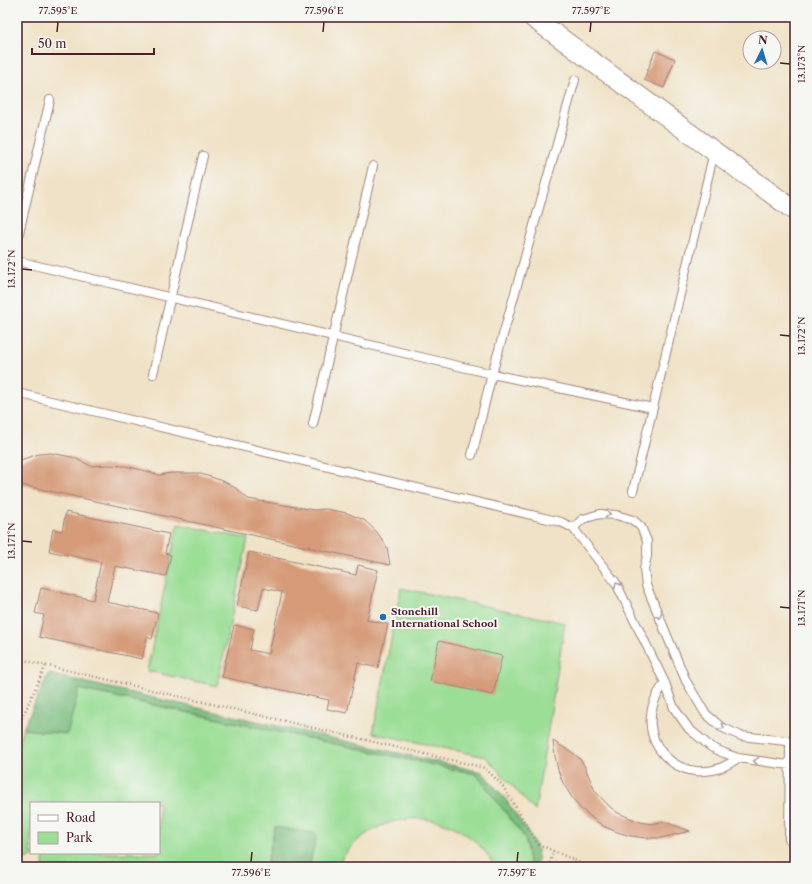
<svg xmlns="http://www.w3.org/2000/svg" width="812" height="884" font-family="'Libre Caslon Text',serif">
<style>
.green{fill:#9bde96;stroke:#727e60}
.forest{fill:#7cbd7f;stroke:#636e55}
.building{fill:#d59a77}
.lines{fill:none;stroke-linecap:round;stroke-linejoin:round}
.service-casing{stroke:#9d8078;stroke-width:10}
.tertiary-casing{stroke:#9d8078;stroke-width:21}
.path{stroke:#9d8078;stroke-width:2.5;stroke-dasharray:1 3;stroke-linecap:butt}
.service{stroke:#fff;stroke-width:8}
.tertiary{stroke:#fff;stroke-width:19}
.oneway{stroke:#ae9aa0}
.ticks{fill:none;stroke:#4a1f2b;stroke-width:1.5}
.poi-dot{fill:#1f6fb2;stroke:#f6f6f2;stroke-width:1.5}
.labels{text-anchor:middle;stroke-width:4;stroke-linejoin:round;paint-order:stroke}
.poi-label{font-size:10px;font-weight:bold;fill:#4a1f2b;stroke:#f6f6f2;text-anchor:start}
.neatline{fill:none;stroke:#4a1f2b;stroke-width:1.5}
.ticks-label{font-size:10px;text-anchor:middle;fill:#4a1f2b}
</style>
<rect width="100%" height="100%" fill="#f6f6f2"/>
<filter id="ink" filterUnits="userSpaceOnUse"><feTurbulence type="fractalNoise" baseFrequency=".025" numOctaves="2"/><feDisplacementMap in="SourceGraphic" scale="8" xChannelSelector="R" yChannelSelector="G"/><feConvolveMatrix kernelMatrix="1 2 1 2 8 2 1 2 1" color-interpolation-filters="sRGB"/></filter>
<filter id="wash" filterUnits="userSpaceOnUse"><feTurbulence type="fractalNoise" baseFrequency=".012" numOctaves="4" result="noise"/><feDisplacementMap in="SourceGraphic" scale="16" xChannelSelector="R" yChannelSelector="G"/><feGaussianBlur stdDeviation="0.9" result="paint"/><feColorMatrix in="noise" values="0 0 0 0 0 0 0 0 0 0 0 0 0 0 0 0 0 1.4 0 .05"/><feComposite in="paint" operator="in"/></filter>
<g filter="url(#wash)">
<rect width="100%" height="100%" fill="#f0e2c6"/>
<path class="green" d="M 178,524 L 248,539 L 217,686 L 147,671 Z
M 401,588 L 565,623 L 535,811 L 486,757 L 373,733 Z
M 78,689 L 476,774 L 525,838 L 530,867 L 494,867 C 489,854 478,843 467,835 C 424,803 361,820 337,867 L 309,867 L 317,835 L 275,827 L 266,867 L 43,867 L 44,853 L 159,853 L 159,803 L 31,803 L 31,853 L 41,853 L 22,860 L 17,855 L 17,746 L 23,729 L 66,734 Z"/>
<path class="forest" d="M 48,674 L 482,772 L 506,800 L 527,831 L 538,850 L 537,867 L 530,867 L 525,838 L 476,774 L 79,689 L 67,734 L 23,729 Z
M 275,827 L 317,834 L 309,867 L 266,867 Z"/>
<g id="blocks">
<path class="building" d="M 655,51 L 675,59 L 664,88 L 644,80 Z
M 51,453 L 72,457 L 91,466 L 108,465 L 125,466 L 142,470 L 159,475 L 171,473 L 197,473 L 211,477 L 225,482 L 237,489 L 248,499 L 314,510 L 326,509 L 347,513 L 364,520 L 377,532 L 387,547 L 390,565 L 17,484 L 17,461 L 39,454 Z
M 66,512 L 169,534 L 165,553 L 171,555 L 166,576 L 115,566 L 107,602 L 158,613 L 152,639 L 147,637 L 142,659 L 39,637 L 44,615 L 35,613 L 41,588 L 93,600 L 101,562 L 49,551 L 53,529 L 62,531 Z
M 249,552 L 356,575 L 358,565 L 378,570 L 367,620 L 388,624 L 378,668 L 358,663 L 347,713 L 327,709 L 329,700 L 222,677 L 234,625 L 254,629 L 250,650 L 269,654 L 282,592 L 263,588 L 258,610 L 237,606 Z
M 439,641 L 502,656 L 493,695 L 430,681 Z
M 553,741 L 573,753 L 579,758 L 584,765 L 595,791 L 609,806 L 618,813 L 640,822 L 652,824 L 660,822 L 668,823 L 690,831 L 661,838 L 646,838 L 631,836 L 617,832 L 603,826 L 591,817 L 580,808 L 571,796 L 563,783 L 558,770 L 555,756 Z"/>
</g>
</g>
<g filter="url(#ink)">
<use href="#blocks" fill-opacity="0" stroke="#9d8078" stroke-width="1"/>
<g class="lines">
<g class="service-casing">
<path id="service" d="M 17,241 L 50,100
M 17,261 L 492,374 L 653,408
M 153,374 L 203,156
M 17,393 L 561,522 L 573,528 L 616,583 L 665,683 L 674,708 L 689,729 L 711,747 L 724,753 L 738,758 L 781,764 L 795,765
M 313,424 L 373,166
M 472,455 L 492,374 L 575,80
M 633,491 L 714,152
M 573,528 L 583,519 L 600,514 L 616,515 L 633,520 L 641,527 L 647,541 L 647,556 L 644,569 L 646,585 L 686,681 L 705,713 L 721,727 L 741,736 L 795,742
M 665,683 C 622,737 684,799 738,758
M 789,839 L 790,742"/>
</g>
<g class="tertiary-casing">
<path id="tertiary" d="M 532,17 L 795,211"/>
</g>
<path class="path" d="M 19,659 L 485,768 L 502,785 L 538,844 L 590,867
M 17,729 L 46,665
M 549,867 L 553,851"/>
<use href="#service" class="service"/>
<use href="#tertiary" class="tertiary"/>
</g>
<defs><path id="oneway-chevron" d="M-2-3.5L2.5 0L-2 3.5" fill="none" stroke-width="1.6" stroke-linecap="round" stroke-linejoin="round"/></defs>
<g class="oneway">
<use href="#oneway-chevron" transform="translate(608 514) rotate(3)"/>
<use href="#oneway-chevron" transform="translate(617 585) rotate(-120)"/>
<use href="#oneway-chevron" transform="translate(659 616) rotate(67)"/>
<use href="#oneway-chevron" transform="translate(722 727) rotate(33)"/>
<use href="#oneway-chevron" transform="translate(756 761) rotate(-171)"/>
</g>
</g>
<path class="ticks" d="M 57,32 L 58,22M 323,32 L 324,22M 590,32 L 591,22M 780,63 L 790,64M 22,269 L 32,270M 780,335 L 790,336M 22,541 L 32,542M 780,607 L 790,608M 251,862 L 252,852M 517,862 L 518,852"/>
<circle class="poi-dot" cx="383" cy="617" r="4"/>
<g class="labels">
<g class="poi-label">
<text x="391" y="615">Stonehill<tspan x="391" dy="12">International School</tspan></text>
</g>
</g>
<rect width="812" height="884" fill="none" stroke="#f6f6f2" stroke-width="44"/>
<rect x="30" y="802" width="130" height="52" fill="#f6f6f2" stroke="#b1a0a2"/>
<rect x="38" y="815" width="20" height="6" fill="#ffffff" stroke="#b1a0a2"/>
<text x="66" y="822" font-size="12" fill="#4a1f2b">Road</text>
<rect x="38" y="832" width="20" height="12" fill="#9bde96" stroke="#b1a0a2"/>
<text x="66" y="842" font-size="12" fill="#4a1f2b">Park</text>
<g transform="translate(762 50) rotate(5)"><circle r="19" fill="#f6f6f2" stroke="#b1a0a2"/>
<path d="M0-3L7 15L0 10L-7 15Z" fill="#1f6fb2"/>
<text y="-6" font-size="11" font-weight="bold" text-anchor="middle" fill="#4a1f2b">N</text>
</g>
<path d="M32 48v6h122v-6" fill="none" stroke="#4a1f2b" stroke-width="2"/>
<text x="38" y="48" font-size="12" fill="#4a1f2b" stroke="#f6f6f2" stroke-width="3" paint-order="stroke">50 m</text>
<rect x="22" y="22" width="768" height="840" class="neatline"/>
<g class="ticks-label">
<text x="58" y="14">77.595°E</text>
<text x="324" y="14">77.596°E</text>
<text x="591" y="14">77.597°E</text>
<text transform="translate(801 64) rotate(-90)" y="4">13.173°N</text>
<text transform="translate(11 269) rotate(-90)" y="4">13.172°N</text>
<text transform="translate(801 336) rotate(-90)" y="4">13.172°N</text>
<text transform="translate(11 541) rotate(-90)" y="4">13.171°N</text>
<text transform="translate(801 608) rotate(-90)" y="4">13.171°N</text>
<text x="251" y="876">77.596°E</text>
<text x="517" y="876">77.597°E</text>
</g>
</svg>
